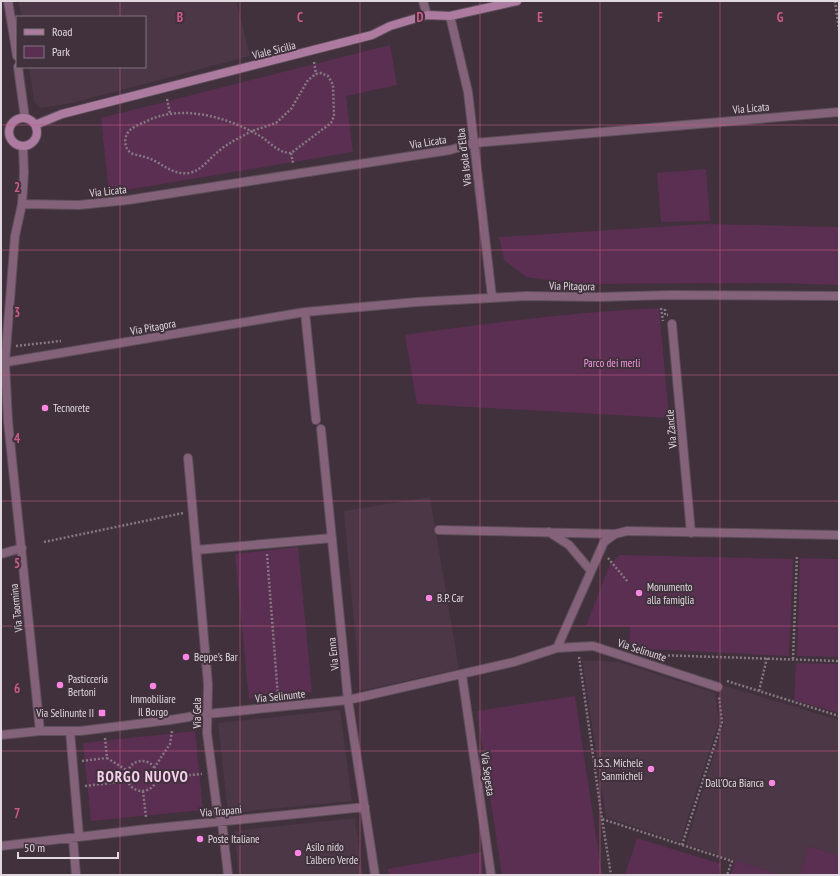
<svg xmlns="http://www.w3.org/2000/svg" width="840" height="876" font-family="'PT Sans Narrow',sans-serif">
<style>
.built{fill:#4c3747}
.green{fill:#5b2f52}
.lines{fill:none;stroke-linecap:round;stroke-linejoin:round}
.street-casing{stroke:#5d4f59;stroke-width:10}
.secondary-casing{stroke:#5d4f59;stroke-width:10}
.path{stroke:#857881;stroke-width:2.5;stroke-dasharray:2 2;stroke-linecap:butt}
.street{stroke:#83627a;stroke-width:8}
.secondary{stroke:#ad7aa0;stroke-width:8}
.grid{fill:none;stroke:#cd5b89;stroke-width:1;stroke-opacity:0.55}
.poi-dot{fill:#fc86e3;stroke:#40313c;stroke-width:1.5}
.labels{text-anchor:middle;stroke-width:4;stroke-linejoin:round;paint-order:stroke}
.street-label{font-size:11px;fill:#e1d8df;stroke:#40313c}
.park-label{font-size:11px;fill:#fb99e5;stroke:#40313c}
.poi-label{font-size:11px;fill:#e1d8df;stroke:#40313c;text-anchor:start}
.district-label{font-size:15px;font-weight:bold;letter-spacing:1px;fill:#f7cfec;stroke:#40313c}
.grid-label{font-size:13px;text-anchor:middle;font-weight:bold;fill:#cd5b89;stroke:#40313c;stroke-width:4;stroke-linejoin:round;paint-order:stroke}
</style>
<rect width="100%" height="100%" fill="#40313c"/>
<path class="built" d="M 18,1 L 236,1 L 250,56 L 72,103 L 41,108 L 34,102 L 29,67 L 145,67 L 145,17 L 22,17 Z
M 430,497 L 459,669 L 360,691 L 344,511 Z
M 582,660 L 619,662 L 715,693 L 719,722 L 680,842 L 606,817 Z
M 722,685 L 839,720 L 839,856 L 809,846 L 800,875 L 780,875 L 686,844 L 724,723 L 720,692 Z
M 340,710 L 352,801 L 228,813 L 218,723 Z
M 355,818 L 363,875 L 239,875 L 234,831 Z"/>
<path class="green" d="M 390,45 L 397,85 L 346,96 L 353,152 L 109,193 L 101,118 Z
M 706,169 L 710,221 L 661,222 L 657,173 Z
M 705,224 L 839,227 L 839,285 L 779,283 L 576,284 L 526,277 L 504,260 L 499,237 Z
M 659,308 L 669,418 L 417,404 L 405,335 C 489,323 573,312 659,308 Z
M 298,547 L 312,692 L 249,699 L 235,554 Z
M 620,555 L 793,559 L 789,656 L 629,648 L 630,627 L 586,626 L 610,564 Z
M 800,558 L 839,559 L 839,657 L 797,656 Z
M 796,663 L 839,664 L 839,713 L 794,700 Z
M 575,696 L 602,875 L 502,875 L 477,711 Z
M 195,731 L 203,810 L 91,821 L 83,743 Z
M 637,838 L 721,864 L 718,875 L 625,875 Z
M 809,846 L 839,856 L 839,875 L 800,875 Z
M 482,852 L 483,875 L 389,875 L 388,869 Z
M 735,860 L 780,875 L 731,875 Z"/>
<g class="lines">
<g class="street-casing">
<path id="street" d="M 8,1 L 17,56
M 423,1 L 427,15
M 450,16 L 468,92 L 492,297
M 18,67 L 25,118
M 23,146 L 24,173 L 22,204 L 15,236 L 5,363 L 8,421 L 40,731
M 22,204 L 79,205 L 128,200 L 450,150 L 474,143 L 839,112
M 305,312 L 316,420
M 672,324 L 691,533
M 1,363 L 305,312 L 417,302 L 526,296 L 599,297 L 670,295 L 839,296
M 321,429 L 348,700 L 375,875
M 188,458 L 208,684 L 207,733 L 217,809 L 222,822 L 228,875
M 439,530 L 615,534 L 627,531 L 839,535
M 549,532 L 569,545 L 591,571
M 196,550 L 332,538
M 1,554 L 22,548
M 557,648 L 593,646 L 718,687
M 462,675 L 491,875
M 70,731 L 79,836
M 1,735 L 40,731 L 80,731 L 170,720 L 207,714 L 348,700 L 514,662 L 557,648 L 604,542 L 615,534
M 73,839 L 76,875
M 1,846 L 147,829 L 365,807"/>
</g>
<g class="secondary-casing">
<path id="secondary" d="M9 132a14 14 0 1 1 28 0a14 14 0 1 1-28 0Z
M 35,125 L 62,114 L 372,35 L 390,26 L 427,15 L 450,16 L 517,1"/>
</g>
<path class="path" d="M 835,1 L 839,30
M 314,62 L 316,74
M 167,99 L 170,113
M 252,131 C 241,137 230,142 220,150 C 209,158 203,170 189,173 C 174,175 165,166 153,160 C 147,157 140,156 133,154 C 124,150 123,138 129,131 C 133,127 140,124 145,122 C 181,103 227,117 260,136 C 270,142 278,153 291,153 L 331,123 L 334,116 L 333,85 L 328,76 L 321,73 L 316,74 L 308,80 L 291,109 L 276,123 L 252,131
M 291,153 L 293,163
M 661,308 L 663,321
M 665,309 L 665,315 L 668,315
M 16,346 L 61,341
M 44,542 L 183,513
M 267,554 L 278,697
M 608,558 L 628,582
M 656,655 L 839,661
M 579,657 L 602,819 L 732,861 L 727,875
M 793,659 L 797,555
M 727,681 L 839,716
M 759,691 L 767,658
M 105,738 L 107,758 L 128,771
M 82,761 L 107,758
M127 776a15 15 0 1 1 30 0a15 15 0 1 1-30 0Z
M 154,768 L 170,744 L 172,731
M 157,778 L 202,774
M 85,786 L 128,781
M 143,791 L 146,817
M 602,819 L 611,875
M 682,845 L 722,722 L 719,697"/>
<use href="#street" class="street"/>
<use href="#secondary" class="secondary"/>
</g>
<path class="grid" d="M 120,1 L 120,17M 240,1 L 240,875M 360,1 L 360,875M 480,1 L 480,875M 600,1 L 600,875M 720,1 L 720,875M 120,67 L 120,875M 1,125 L 839,125M 1,250 L 839,250M 1,375 L 839,375M 1,501 L 839,501M 1,626 L 839,626M 1,751 L 839,751"/>
<g class="poi-dot">
<circle cx="45" cy="408" r="4"/>
<circle cx="639" cy="593" r="4"/>
<circle cx="429" cy="598" r="4"/>
<circle cx="186" cy="657" r="4"/>
<circle cx="60" cy="685" r="4"/>
<circle cx="153" cy="686" r="4"/>
<rect x="98" y="709" width="8" height="8" rx="2"/>
<circle cx="651" cy="769" r="4"/>
<circle cx="772" cy="783" r="4"/>
<circle cx="200" cy="839" r="4"/>
<circle cx="298" cy="853" r="4"/>
</g>
<g class="labels">
<g class="street-label">
<text transform="translate(274 50) rotate(-14)" y="4">Viale Sicilia</text>
<text transform="translate(751 108) rotate(-5)" y="4">Via Licata</text>
<text transform="translate(428 142) rotate(-9)" y="4">Via Licata</text>
<text transform="translate(464 157) rotate(-97)" y="4">Via Isola d'Elba</text>
<text transform="translate(108 191) rotate(-6)" y="4">Via Licata</text>
<text transform="translate(572 286) rotate(1)" y="4">Via Pitagora</text>
<text transform="translate(153 327) rotate(-10)" y="4">Via Pitagora</text>
<text transform="translate(671 429) rotate(-95)" y="4">Via Zancle</text>
<text transform="translate(16 608) rotate(-96)" y="4">Via Taormina</text>
<text transform="translate(642 650) rotate(18)" y="4">Via Selinunte</text>
<text transform="translate(333 654) rotate(-96)" y="4">Via Enna</text>
<text transform="translate(280 696) rotate(-6)" y="4">Via Selinunte</text>
<text transform="translate(197 713) rotate(-90)" y="4">Via Gela</text>
<text transform="translate(488 774) rotate(82)" y="4">Via Segesta</text>
<text transform="translate(221 811) rotate(-5)" y="4">Via Trapani</text>
</g>
<g class="park-label">
<text x="612" y="367">Parco dei merli</text>
</g>
<g class="poi-label">
<text x="53" y="412">Tecnorete</text>
<text x="647" y="591">Monumento<tspan x="647" dy="13">alla famiglia</tspan></text>
<text x="437" y="602">B.P. Car</text>
<text x="194" y="661">Beppe's Bar</text>
<text x="68" y="683">Pasticceria<tspan x="68" dy="13">Bertoni</tspan></text>
<text x="153" y="703" text-anchor="middle">Immobiliare<tspan x="153" dy="13">Il Borgo</tspan></text>
<text x="94" y="717" text-anchor="end">Via Selinunte II</text>
<text x="643" y="767" text-anchor="end">I.S.S. Michele<tspan x="643" dy="13">Sanmicheli</tspan></text>
<text x="764" y="787" text-anchor="end">Dall'Oca Bianca</text>
<text x="208" y="843">Poste Italiane</text>
<text x="306" y="851">Asilo nido<tspan x="306" dy="13">L'albero Verde</tspan></text>
</g>
<g class="district-label">
<text x="143" y="782">BORGO NUOVO</text>
</g>
</g>
<g class="grid-label">
<text x="180" y="22">B</text>
<text x="300" y="22">C</text>
<text x="420" y="22">D</text>
<text x="540" y="22">E</text>
<text x="660" y="22">F</text>
<text x="780" y="22">G</text>
<text x="17" y="192">2</text>
<text x="17" y="317">3</text>
<text x="17" y="443">4</text>
<text x="17" y="568">5</text>
<text x="17" y="693">6</text>
<text x="17" y="818">7</text>
</g>
<rect width="840" height="876" fill="none" stroke="#e1d8df" stroke-width="4"/>
<rect x="16" y="16" width="130" height="52" fill="#40313c" stroke="#80747d"/>
<rect x="24" y="29" width="20" height="6" fill="#ad7aa0" stroke="#80747d"/>
<text x="52" y="36" font-size="12" fill="#e1d8df">Road</text>
<rect x="24" y="46" width="20" height="12" fill="#5b2f52" stroke="#80747d"/>
<text x="52" y="56" font-size="12" fill="#e1d8df">Park</text>
<path d="M18 852v6h100v-6" fill="none" stroke="#e1d8df" stroke-width="2"/>
<text x="24" y="852" font-size="12" fill="#e1d8df" stroke="#40313c" stroke-width="3" paint-order="stroke">50 m</text>
</svg>
